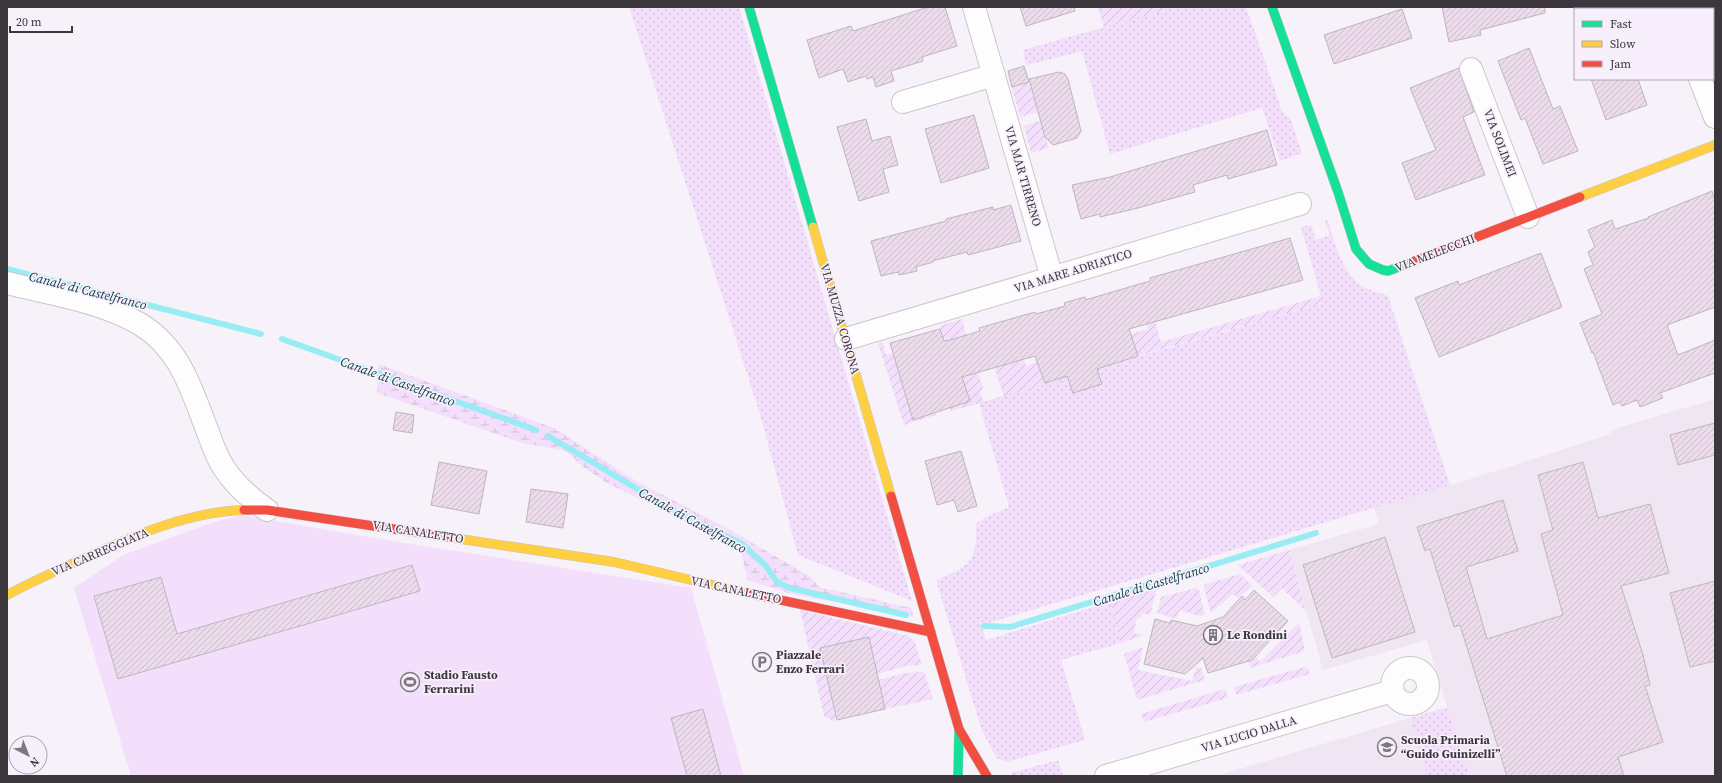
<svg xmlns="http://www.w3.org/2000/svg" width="1722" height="783" font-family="'Source Serif 4',serif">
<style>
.built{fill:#efe5f3}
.grass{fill:url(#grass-dots)}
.wetland{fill:url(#wetland-marsh)}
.garden{fill:url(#garden-furrows)}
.pitch{fill:#f3defb}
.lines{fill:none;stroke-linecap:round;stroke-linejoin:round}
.stream{stroke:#99ecf4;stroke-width:6}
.building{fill:url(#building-hatch);stroke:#bcb7bc}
.street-casing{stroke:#cac6cb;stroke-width:24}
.fast-casing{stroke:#cac6cb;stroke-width:10}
.slow-casing{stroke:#cac6cb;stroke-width:10}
.jam-casing{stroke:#cac6cb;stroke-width:10}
.street{stroke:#fefdfe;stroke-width:22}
.fast{stroke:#16e098;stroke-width:9}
.slow{stroke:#ffcf43;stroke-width:9}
.jam{stroke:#f24e42;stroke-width:9}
.labels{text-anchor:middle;stroke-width:3.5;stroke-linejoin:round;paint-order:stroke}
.street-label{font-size:12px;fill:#3b373c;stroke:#f8effc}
.poi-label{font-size:12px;font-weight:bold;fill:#3b373c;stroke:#f8effc;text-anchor:start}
.water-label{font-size:13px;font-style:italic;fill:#054044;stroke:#f8effc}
</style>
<defs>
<pattern id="grass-dots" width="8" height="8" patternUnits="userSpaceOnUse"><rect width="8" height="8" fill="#f3defb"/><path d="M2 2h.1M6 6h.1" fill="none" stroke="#d1bfd8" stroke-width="1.8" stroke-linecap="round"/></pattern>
<pattern id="wetland-marsh" width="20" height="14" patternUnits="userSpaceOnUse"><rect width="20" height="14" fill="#f3defb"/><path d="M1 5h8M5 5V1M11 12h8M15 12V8" fill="none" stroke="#d1bfd8"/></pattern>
<pattern id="garden-furrows" width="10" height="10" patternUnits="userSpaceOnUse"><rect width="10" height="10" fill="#f3defb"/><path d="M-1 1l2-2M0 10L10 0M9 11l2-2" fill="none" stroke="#d1bfd8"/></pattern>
<pattern id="building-hatch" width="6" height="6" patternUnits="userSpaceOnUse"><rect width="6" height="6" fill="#ecdbea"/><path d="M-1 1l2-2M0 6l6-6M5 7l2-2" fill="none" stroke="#cbbdca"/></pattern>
</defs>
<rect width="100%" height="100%" fill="#f7f2f9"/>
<path class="built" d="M 1715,399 L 1715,776 L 1216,776 L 1447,707 L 1427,640 L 1323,670 L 1289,550 L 1379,524 L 1374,507 L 1461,482 L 1608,435 L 1614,429 Z"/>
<path class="grass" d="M 629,7 L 739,7 L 912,601 L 798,555 L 760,414 Z
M 1176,7 L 1246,7 L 1282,111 L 1291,120 L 1302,153 L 1280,161 L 1262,108 L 1110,154 L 1082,51 L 1026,65 L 1023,50 Z
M 1327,219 C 1336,244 1341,274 1365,288 C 1371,291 1381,293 1388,296 L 1450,485 L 988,623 L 980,622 L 986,640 L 1110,602 L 1121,643 L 1061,660 L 1085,740 L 1006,762 L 997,758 L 982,731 L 936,580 C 970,567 977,562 976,524 L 984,518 L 1009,507 L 979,403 L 1323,303 L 1301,227 L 1311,225 L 1316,240 L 1330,235 L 1325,220 Z
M 1447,708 L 1469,776 L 1428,776 L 1411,718 Z
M 1058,760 L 1063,776 L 1013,776 L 1010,773 Z"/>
<path class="wetland" d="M 379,364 L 554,428 L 638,482 L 725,527 L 787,563 L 811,577 L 819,587 L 911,608 L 914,617 L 788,593 L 748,580 L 740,549 L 607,483 L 583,467 L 566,451 L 522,443 L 377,393 Z"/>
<path class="garden" d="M 1098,7 L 1176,7 L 1104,28 Z
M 1029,82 L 1038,112 L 1020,117 L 1012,87 Z
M 1040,121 L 1049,148 L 1031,153 L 1024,126 Z
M 1144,283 L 1161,342 L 1321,296 L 1323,303 L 1138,356 L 1130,334 L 1147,329 Z
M 962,319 L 966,335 L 963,336 L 973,374 L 978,373 L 983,388 L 980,393 L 984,402 L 951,411 L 943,383 L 962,377 L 950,339 L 944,341 L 940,329 L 941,325 Z
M 1050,323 L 1067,379 L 1004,396 L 993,364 L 1009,364 L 1023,359 L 1026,366 L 1055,357 Z
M 882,341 L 886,355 L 893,353 L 894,356 L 907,401 L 921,409 L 935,412 L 936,415 L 904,425 L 878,343 Z
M 1289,550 L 1306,611 L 1282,588 L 1273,597 L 1238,565 Z
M 1240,574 L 1253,586 L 1238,598 L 1233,594 L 1211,613 L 1204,588 L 1205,584 Z
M 1157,588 L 1150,615 L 1142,613 L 1141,618 L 1137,618 L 1134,633 L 1145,635 L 1121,643 L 1110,602 Z
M 1196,588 L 1199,590 L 1205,615 L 1198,616 L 1180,610 L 1176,619 L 1157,613 L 1161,597 Z
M 800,610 L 909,636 L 915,643 L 922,665 L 906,666 L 877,674 L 868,637 L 821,648 L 836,718 L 833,721 L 824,716 Z
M 1299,622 L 1305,651 L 1250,668 L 1246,654 L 1252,652 L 1260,662 Z
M 1140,648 L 1143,648 L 1138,670 L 1192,681 L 1196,667 L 1201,668 L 1205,680 L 1137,700 L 1124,654 Z
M 1305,667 L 1308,669 L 1310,674 L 1236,695 L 1234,687 Z
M 924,672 L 933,699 L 885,709 L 878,680 L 905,673 Z
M 1225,689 L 1228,698 L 1144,722 L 1141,714 Z"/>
<path class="pitch" d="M 242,515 L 386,540 L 691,588 L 744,776 L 131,776 L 74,588 L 123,555 L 211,523 Z"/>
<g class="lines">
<path class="stream" d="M 7,269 L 261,334
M 282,339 L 536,430
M 548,436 L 678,513 L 742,544 L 765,565 L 777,582 L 790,588 L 906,615
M 984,626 L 1010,627 L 1316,533"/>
</g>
<path class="building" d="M 928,7 L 945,7 L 957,46 L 922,57 L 923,61 L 891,71 L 894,81 L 876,87 L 873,77 L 867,79 L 866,76 L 848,82 L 843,69 L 819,78 L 807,40 L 851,26 L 853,31 Z
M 1020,7 L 1074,7 L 1075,11 L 1026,26 Z
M 1442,7 L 1545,7 L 1545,13 L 1480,30 L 1481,35 L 1449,42 Z
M 1402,9 L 1412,38 L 1334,64 L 1324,35 Z
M 1529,48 L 1553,109 L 1560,106 L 1578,151 L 1543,164 L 1525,118 L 1521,120 L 1498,61 Z
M 1024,66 L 1029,82 L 1012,87 L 1008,71 Z
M 1459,68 L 1474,112 L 1463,117 L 1485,175 L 1416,200 L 1402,163 L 1436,150 L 1410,88 Z
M 1059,72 L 1065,74 L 1068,79 L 1081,131 L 1077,138 L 1053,145 L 1045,137 L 1029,79 Z
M 1591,79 L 1638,79 L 1647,105 L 1606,120 Z
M 974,115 L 989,168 L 941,183 L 925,129 Z
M 866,119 L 872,141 L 890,136 L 898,165 L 883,169 L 889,192 L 859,201 L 837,127 Z
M 1267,130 L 1277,165 L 1228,179 L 1227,175 L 1193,185 L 1195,192 L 1138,208 L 1100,217 L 1100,214 L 1081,219 L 1072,185 L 1110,177 Z
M 1712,191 L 1715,200 L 1715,307 L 1667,325 L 1678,355 L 1715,340 L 1715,373 L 1660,393 L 1663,398 L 1640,407 L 1637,400 L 1622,406 L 1620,402 L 1613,405 L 1593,352 L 1592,353 L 1580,323 L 1602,314 L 1584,269 L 1593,265 L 1588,252 L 1595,247 L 1588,230 L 1612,220 L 1615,229 L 1649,218 L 1648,217 Z
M 1011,205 L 1021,241 L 968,255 L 967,252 L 932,261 L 933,262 L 916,267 L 917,271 L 899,275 L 898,272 L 881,276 L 871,241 L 946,221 L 946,219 L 993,207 L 993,210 Z
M 1290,238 L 1303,280 L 1129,329 L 1138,356 L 1097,369 L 1102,384 L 1073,393 L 1067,376 L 1045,383 L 1035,356 L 962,377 L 970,401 L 913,420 L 890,343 L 940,329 L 944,341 L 950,340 L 980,331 L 979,328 L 1035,312 L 1036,314 L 1065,306 L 1064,303 L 1074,300 L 1085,297 L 1085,300 L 1150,281 L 1150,278 Z
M 1541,253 L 1562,307 L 1439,357 L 1415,298 L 1458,281 L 1459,285 Z
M 396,412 L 414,415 L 412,433 L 393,430 Z
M 1715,423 L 1715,455 L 1678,465 L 1670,435 Z
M 961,451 L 977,506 L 958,512 L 954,500 L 937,505 L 925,461 Z
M 439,462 L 487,471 L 479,514 L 431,505 Z
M 1583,462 L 1598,518 L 1650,504 L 1669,573 L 1621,586 L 1643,655 L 1650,685 L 1645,686 L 1663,742 L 1618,757 L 1624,776 L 1507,776 L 1460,625 L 1454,627 L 1430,549 L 1425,551 L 1417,527 L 1503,500 L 1518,551 L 1466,567 L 1487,639 L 1563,615 L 1541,534 L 1553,530 L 1538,475 Z
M 531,489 L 568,494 L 563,528 L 526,522 Z
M 1385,537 L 1415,632 L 1332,658 L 1303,565 Z
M 412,565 L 420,591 L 118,679 L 94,596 L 161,577 L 177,634 Z
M 1715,581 L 1715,661 L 1690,667 L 1670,593 Z
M 1254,590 L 1288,621 L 1252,660 L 1208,673 L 1203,658 L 1185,674 L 1144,664 L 1155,619 L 1170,623 L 1171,620 L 1197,626 L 1223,617 L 1242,596 L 1245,600 Z
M 869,637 L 885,709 L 837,720 L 820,648 Z
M 703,709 L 721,776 L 687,776 L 671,718 Z"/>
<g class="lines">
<g class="street-casing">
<path id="street" d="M 974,7 L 1052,278
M 1671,7 L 1672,9
M 1471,69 L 1528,217
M 1700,79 L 1715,117
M 903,102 L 994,75
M 7,283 C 51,294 100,301 140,324 C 182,350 192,392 209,435 C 213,446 217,458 224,468 C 235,485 251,499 267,510
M 846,339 L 1300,204
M1392 686a18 18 0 1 1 36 0a18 18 0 1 1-36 0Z
M 1106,776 L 1392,691"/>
</g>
<g class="fast-casing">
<path id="fast" d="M 749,7 L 813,227
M 1272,7 L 1338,192 L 1356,249 L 1369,264 L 1383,270 L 1388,271 L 1415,261
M 958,776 L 959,730"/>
</g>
<g class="slow-casing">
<path id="slow" d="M 1580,197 L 1715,145
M 813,227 L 891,496
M 447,537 L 614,562 L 747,593
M 7,595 C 33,581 60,569 87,557 C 137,534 189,512 244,510"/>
</g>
<g class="jam-casing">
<path id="jam" d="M 1415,261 L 1580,197
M 891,496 L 959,729 L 987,776
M 244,510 L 267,510 L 447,537
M 747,593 L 931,632"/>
</g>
<use href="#street" class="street"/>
<use href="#fast" class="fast"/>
<use href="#slow" class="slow"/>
<use href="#jam" class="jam"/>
</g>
<defs>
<g id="building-ring" transform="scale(1)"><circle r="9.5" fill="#f8effc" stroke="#7d787e" stroke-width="1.5"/><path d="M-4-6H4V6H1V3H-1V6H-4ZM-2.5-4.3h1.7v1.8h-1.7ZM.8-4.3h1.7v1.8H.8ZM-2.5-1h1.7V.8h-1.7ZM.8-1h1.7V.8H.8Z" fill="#7d787e"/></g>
<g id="parking-ring" transform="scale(1)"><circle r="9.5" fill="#f8effc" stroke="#7d787e" stroke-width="1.5"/><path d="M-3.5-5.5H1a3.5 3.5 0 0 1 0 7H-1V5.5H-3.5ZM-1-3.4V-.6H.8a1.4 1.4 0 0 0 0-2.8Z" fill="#7d787e"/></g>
<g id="stadium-ring" transform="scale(1)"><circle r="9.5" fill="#f8effc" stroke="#7d787e" stroke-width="1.5"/><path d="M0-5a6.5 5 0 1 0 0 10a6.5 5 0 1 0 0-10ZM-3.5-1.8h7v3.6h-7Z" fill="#7d787e"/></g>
<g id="school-ring" transform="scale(1)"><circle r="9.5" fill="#f8effc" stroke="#7d787e" stroke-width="1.5"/><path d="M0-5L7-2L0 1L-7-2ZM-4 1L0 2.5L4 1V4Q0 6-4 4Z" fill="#7d787e"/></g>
</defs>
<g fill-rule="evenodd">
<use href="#building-ring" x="1213" y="635"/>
<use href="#parking-ring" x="762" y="662"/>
<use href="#stadium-ring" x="410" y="682"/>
<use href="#school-ring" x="1387" y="747"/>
</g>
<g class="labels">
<g class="street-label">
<text transform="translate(1500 143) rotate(69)" y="4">VIA SOLIMEI</text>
<text transform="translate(1023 176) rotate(74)" y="4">VIA MAR TIRRENO</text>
<text transform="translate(1435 253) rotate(-21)" y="4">VIA MELECCHI</text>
<text transform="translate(1073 271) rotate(-17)" y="4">VIA MARE ADRIATICO</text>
<text transform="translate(840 319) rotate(74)" y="4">VIA MUZZA CORONA</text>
<text transform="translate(418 532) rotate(9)" y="4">VIA CANALETTO</text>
<text transform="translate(100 552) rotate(-23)" y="4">VIA CARREGGIATA</text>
<text transform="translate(736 590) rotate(12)" y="4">VIA CANALETTO</text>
<text transform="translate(1249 734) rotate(-17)" y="4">VIA LUCIO DALLA</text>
</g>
<g class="poi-label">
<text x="1227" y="639">Le Rondini</text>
<text x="776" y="659">Piazzale<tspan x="776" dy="14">Enzo Ferrari</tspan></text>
<text x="424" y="679">Stadio Fausto<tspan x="424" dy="14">Ferrarini</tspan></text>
<text x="1401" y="744">Scuola Primaria<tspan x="1401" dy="14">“Guido Guinizelli”</tspan></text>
</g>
<g class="water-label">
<text transform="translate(88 290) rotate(14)" y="5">Canale di Castelfranco</text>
<text transform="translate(398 381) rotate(20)" y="5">Canale di Castelfranco</text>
<text transform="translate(693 520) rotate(29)" y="5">Canale di Castelfranco</text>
<text transform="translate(1151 584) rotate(-17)" y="5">Canale di Castelfranco</text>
</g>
</g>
<rect width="1722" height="783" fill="none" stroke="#3b373c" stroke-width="16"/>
<rect x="1574" y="8" width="140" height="72" fill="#f8effc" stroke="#aca5af"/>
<rect x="1582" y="21" width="20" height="6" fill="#16e098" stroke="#aca5af"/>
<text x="1610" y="28" font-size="12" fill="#3b373c">Fast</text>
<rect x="1582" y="41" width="20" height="6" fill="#ffcf43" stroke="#aca5af"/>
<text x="1610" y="48" font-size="12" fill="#3b373c">Slow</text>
<rect x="1582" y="61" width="20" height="6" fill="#f24e42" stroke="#aca5af"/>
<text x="1610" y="68" font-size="12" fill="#3b373c">Jam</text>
<g transform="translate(28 755) rotate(138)"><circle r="19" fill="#f8effc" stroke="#aca5af"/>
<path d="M0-3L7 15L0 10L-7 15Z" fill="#7d787e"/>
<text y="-6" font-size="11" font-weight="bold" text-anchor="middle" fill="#3b373c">N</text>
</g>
<path d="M10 26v6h62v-6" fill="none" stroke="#3b373c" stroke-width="2"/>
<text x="16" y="26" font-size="12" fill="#3b373c" stroke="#f8effc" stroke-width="3" paint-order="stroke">20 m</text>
</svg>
